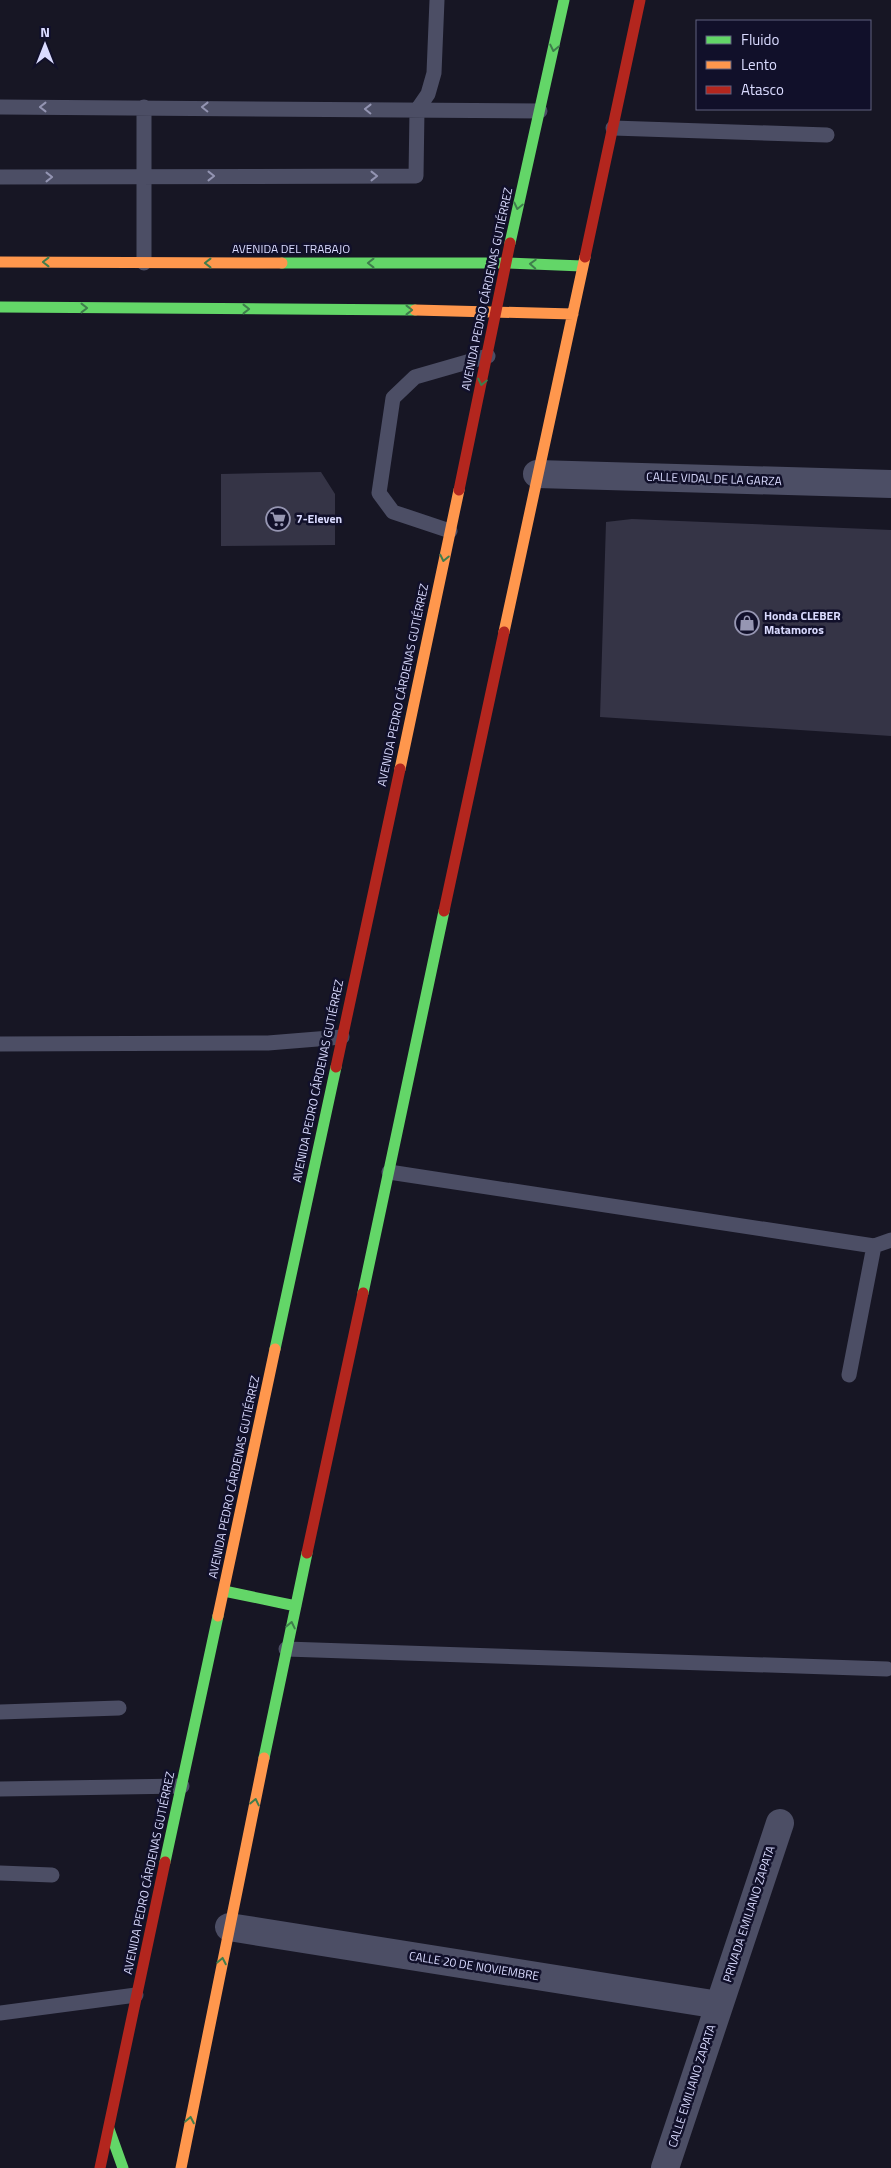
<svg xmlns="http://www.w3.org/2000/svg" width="891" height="2168" font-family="'Titillium Web',sans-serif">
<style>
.building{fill:#353446}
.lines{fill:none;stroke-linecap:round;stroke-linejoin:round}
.lane{stroke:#4c4e65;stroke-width:15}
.street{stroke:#4c4e65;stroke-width:28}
.fast{stroke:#63d668;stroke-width:11}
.slow{stroke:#ff974d;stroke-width:11}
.jam{stroke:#b3261e;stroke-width:11}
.oneway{stroke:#3e7d4c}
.oneway2{stroke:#9394b2}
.labels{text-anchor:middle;stroke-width:5;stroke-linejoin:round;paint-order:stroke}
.street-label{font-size:12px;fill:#dadbff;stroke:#11102a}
.poi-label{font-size:12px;font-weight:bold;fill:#dadbff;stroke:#11102a;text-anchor:start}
</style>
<rect width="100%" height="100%" fill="#171624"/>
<path class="building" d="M 321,472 L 335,494 L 335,545 L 221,546 L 221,474 Z
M 632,519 L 891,530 L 891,736 L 600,717 L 606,522 Z"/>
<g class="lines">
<path class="lane" d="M 0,107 L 540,111
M 144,107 L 144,263
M 613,128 L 827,135
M 0,177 L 416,176 L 417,110 L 428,94 L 434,73 L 437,0
M 450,531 L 393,512 L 379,493 L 393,398 L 415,377 L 488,356
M 0,1044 L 268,1043 L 342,1037
M 389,1172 L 874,1246 L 891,1240
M 849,1375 L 874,1246
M 286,1649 L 887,1669
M 0,1712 L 119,1708
M 0,1789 L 182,1786
M 0,1873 L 52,1875
M 0,2013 L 136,1995"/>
<path class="street" d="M 537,474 L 891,484
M 229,1927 L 719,2005
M 665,2168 L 780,1823"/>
<path class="fast" d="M 510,243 L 564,0
M 282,263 L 506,263 L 582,266
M 0,307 L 415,310
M 363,1293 L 444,911
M 275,1349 L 336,1067
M 224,1591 L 296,1606
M 264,1758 L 307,1553
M 165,1862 L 218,1616
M 109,2129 L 123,2168"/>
<path class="slow" d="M 0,262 L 282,263
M 415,310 L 573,314
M 504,632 L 585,257
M 400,769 L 459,490
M 218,1616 L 275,1349
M 181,2168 L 264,1758"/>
<path class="jam" d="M 585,257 L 640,0
M 459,490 L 510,243
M 444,911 L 504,632
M 336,1067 L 400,769
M 307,1553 L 363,1293
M 100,2168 L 165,1862"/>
</g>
<defs><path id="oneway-chevron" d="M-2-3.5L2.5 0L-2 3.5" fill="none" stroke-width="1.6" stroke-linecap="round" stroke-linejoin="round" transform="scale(1.25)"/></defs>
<g class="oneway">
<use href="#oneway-chevron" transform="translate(554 48) rotate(102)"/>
<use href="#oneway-chevron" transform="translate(518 206) rotate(103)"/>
<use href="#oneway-chevron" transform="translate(46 262) rotate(-180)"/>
<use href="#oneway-chevron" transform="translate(208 263) rotate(180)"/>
<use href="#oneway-chevron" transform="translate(371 263) rotate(180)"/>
<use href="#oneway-chevron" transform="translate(533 264) rotate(-177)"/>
<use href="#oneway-chevron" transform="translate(84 308)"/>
<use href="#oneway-chevron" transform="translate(246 309)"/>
<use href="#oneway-chevron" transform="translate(409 310)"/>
<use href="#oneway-chevron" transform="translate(482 382) rotate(102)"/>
<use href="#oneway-chevron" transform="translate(444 558) rotate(102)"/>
<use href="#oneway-chevron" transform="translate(291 1625) rotate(-78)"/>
<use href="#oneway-chevron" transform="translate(255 1802) rotate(-78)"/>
<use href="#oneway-chevron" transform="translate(222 1961) rotate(-79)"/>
<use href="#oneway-chevron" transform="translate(190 2120) rotate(-79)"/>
</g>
<g class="oneway2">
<use href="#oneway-chevron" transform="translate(43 107) rotate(180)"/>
<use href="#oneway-chevron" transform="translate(205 107) rotate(-179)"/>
<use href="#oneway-chevron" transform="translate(368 109) rotate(-179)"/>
<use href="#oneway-chevron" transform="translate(211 176)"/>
<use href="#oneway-chevron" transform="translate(374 176)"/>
<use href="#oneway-chevron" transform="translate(49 177)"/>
</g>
<defs>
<g id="supermarket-ring" transform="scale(1.25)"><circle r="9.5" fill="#11102a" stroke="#9696b2" stroke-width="1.5"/><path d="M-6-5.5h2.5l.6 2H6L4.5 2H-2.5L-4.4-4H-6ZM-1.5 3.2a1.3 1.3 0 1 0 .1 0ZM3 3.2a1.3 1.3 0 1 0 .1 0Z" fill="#9696b2"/></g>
<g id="shop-ring" transform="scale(1.25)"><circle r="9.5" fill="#11102a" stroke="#9696b2" stroke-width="1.5"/><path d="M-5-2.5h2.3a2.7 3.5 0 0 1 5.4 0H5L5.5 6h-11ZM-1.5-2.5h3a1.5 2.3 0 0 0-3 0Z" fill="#9696b2"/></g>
</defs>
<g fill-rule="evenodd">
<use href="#supermarket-ring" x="278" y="519"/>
<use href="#shop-ring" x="747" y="623"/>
</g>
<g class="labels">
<g class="street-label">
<text x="291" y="253">AVENIDA DEL TRABAJO</text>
<text transform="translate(487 289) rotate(-78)" y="4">AVENIDA PEDRO CÁRDENAS GUTIÉRREZ</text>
<text transform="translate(714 479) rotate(2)" y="4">CALLE VIDAL DE LA GARZA</text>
<text transform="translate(403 685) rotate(-78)" y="4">AVENIDA PEDRO CÁRDENAS GUTIÉRREZ</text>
<text transform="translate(318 1081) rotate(-78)" y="4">AVENIDA PEDRO CÁRDENAS GUTIÉRREZ</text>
<text transform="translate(234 1477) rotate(-78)" y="4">AVENIDA PEDRO CÁRDENAS GUTIÉRREZ</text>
<text transform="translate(149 1873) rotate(-78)" y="4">AVENIDA PEDRO CÁRDENAS GUTIÉRREZ</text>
<text transform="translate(749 1914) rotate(-72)" y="4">PRIVADA EMILIANO ZAPATA</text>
<text transform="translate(474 1966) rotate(9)" y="4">CALLE 20 DE NOVIEMBRE</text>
<text transform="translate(692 2086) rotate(-72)" y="4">CALLE EMILIANO ZAPATA</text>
</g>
<g class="poi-label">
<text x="296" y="523">7-Eleven</text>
<text x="764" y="620">Honda CLEBER<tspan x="764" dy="14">Matamoros</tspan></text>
</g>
</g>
<rect x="696" y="20" width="175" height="90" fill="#11102a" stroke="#61617f"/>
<rect x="706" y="36" width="25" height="8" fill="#63d668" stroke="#61617f"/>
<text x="741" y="45" font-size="15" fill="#dadbff">Fluido</text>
<rect x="706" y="61" width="25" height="8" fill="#ff974d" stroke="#61617f"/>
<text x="741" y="70" font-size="15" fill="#dadbff">Lento</text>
<rect x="706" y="86" width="25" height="8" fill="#b3261e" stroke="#61617f"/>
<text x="741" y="95" font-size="15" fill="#dadbff">Atasco</text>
<g transform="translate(45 45)" stroke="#11102a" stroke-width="4" paint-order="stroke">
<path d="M0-4L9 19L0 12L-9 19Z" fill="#dadbff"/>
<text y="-8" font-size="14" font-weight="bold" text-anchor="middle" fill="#dadbff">N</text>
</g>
</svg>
